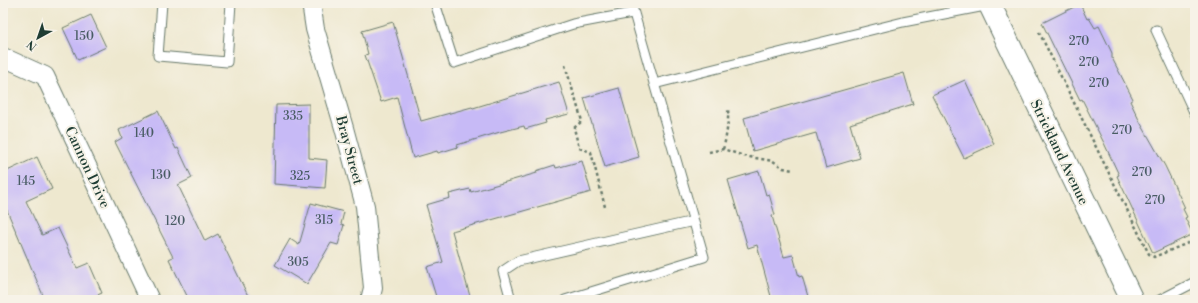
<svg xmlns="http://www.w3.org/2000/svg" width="1198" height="303" font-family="'Libre Bodoni',serif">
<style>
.building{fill:#c7baf6}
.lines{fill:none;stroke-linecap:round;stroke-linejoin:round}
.service-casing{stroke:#67796a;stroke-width:11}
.minor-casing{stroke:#67796a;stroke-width:20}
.tertiary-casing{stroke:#67796a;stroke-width:24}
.path{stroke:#67796a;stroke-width:2.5;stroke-dasharray:3 3;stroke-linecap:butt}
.service{stroke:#fff;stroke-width:9}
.minor{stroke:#fff;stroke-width:18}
.tertiary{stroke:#fff;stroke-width:22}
.labels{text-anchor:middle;stroke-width:4;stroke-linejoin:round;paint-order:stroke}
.number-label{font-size:12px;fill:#495c64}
.street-label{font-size:14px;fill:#1f3d34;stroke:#f7f3e8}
</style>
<rect width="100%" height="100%" fill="#f7f3e8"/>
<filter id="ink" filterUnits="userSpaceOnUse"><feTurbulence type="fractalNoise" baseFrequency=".025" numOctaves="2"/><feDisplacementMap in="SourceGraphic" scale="8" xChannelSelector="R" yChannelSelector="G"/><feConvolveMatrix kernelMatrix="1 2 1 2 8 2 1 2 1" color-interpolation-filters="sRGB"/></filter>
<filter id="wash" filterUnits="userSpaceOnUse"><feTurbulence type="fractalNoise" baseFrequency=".012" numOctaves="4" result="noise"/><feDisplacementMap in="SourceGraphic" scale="16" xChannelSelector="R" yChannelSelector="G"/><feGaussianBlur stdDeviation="0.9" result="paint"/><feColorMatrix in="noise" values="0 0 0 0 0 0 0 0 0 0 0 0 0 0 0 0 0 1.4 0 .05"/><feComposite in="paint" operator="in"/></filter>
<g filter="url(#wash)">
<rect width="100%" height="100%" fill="#eee8cf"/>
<g id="blocks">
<path class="building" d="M 1080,4 L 1087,19 L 1089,18 L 1095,28 L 1099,26 L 1112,53 L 1112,58 L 1133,99 L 1130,101 L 1140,122 L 1165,166 L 1185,208 L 1183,209 L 1187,217 L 1185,218 L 1193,234 L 1153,253 L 1117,176 L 1119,175 L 1104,143 L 1082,99 L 1080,100 L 1042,23 Z
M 91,15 L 106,47 L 78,60 L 63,28 Z
M 393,22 L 421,121 L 472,107 L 473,108 L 559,82 L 569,114 L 545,120 L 546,123 L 525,129 L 524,126 L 500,132 L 457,145 L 458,147 L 438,153 L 437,151 L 413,158 L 397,97 L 381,102 L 365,55 L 368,54 L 362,31 Z
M 904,73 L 913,104 L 850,124 L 860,158 L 826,168 L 816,133 L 753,151 L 744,118 Z
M 965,80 L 994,144 L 964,158 L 932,95 Z
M 619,88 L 639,157 L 605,167 L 584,98 Z
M 309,104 L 309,158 L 327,160 L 325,188 L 274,184 L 276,105 Z
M 158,111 L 176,149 L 178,148 L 192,178 L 178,185 L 205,241 L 218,234 L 250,300 L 189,300 L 169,259 L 173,257 L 115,142 L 122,138 L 119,130 Z
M 37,157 L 52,189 L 26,201 L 42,235 L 58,228 L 77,268 L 89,263 L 102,293 L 86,300 L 45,300 L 3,201 L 3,173 Z
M 582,161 L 591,192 L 452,231 L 471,300 L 437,300 L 427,267 L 443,262 L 426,205 L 450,198 L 449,194 L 470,189 L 471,192 L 537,173 L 536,171 L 555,165 L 556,168 Z
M 759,171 L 766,195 L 769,194 L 775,215 L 772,216 L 784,257 L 793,255 L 799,277 L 802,276 L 809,300 L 772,300 L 757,245 L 748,248 L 728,180 Z
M 311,203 L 344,212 L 341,224 L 344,225 L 338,245 L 331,243 L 307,284 L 275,265 L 290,239 L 299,245 Z"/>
</g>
</g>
<g filter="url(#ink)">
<use href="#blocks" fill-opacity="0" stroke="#67796a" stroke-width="1"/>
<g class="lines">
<g class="service-casing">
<path id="service" d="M 162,3 L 158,56 L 227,62 L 231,3
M 435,3 L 454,63 L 573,24 L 632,13
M 1156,30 L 1195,114
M 654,84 L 903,22 L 990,5
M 511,300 L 503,271 L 518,261 L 694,221
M 565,300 L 704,257 L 631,3
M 1160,300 L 1195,282"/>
</g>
<g class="minor-casing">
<path id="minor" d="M 311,3 L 315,29 L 344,128 L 365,206 L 373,288 L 370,300
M 3,57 L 45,76 L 150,300"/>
</g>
<g class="tertiary-casing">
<path id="tertiary" d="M 989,3 L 1132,300"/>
</g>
<path class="path" d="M 1039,32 L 1149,254 L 1154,257 L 1188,243 L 1195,243
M 565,65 L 582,121 L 574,128 L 579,148 L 591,152 L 605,207
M 723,149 C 726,141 729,118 728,109
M 709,152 L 723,149 L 744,156 L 773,161 L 783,168 L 793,170"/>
<use href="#service" class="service"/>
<use href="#minor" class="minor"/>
<use href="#tertiary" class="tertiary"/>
</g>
</g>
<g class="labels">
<g class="number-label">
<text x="84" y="40">150</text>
<text x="1079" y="45">270</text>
<text x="1089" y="66">270</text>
<text x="1099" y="87">270</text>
<text x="293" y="120">335</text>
<text x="1122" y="134">270</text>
<text x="144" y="137">140</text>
<text x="1142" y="176">270</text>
<text x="161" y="179">130</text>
<text x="300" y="180">325</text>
<text x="26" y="185">145</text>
<text x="1155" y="204">270</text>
<text x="324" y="224">315</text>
<text x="175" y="225">120</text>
<text x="298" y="266">305</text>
</g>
<g class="street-label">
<text transform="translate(350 150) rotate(75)" y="5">Bray Street</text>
<text transform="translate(1060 152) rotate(64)" y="5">Strickland Avenue</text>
<text transform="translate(88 167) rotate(65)" y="5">Cannon Drive</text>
</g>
</g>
<rect width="1198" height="303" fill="none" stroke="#f7f3e8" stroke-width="16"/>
<g transform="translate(38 38) rotate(220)" stroke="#f7f3e8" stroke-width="3" paint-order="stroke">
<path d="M0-3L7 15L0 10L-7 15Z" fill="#1f3d34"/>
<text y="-6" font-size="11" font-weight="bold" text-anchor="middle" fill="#1f3d34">N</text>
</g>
</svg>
